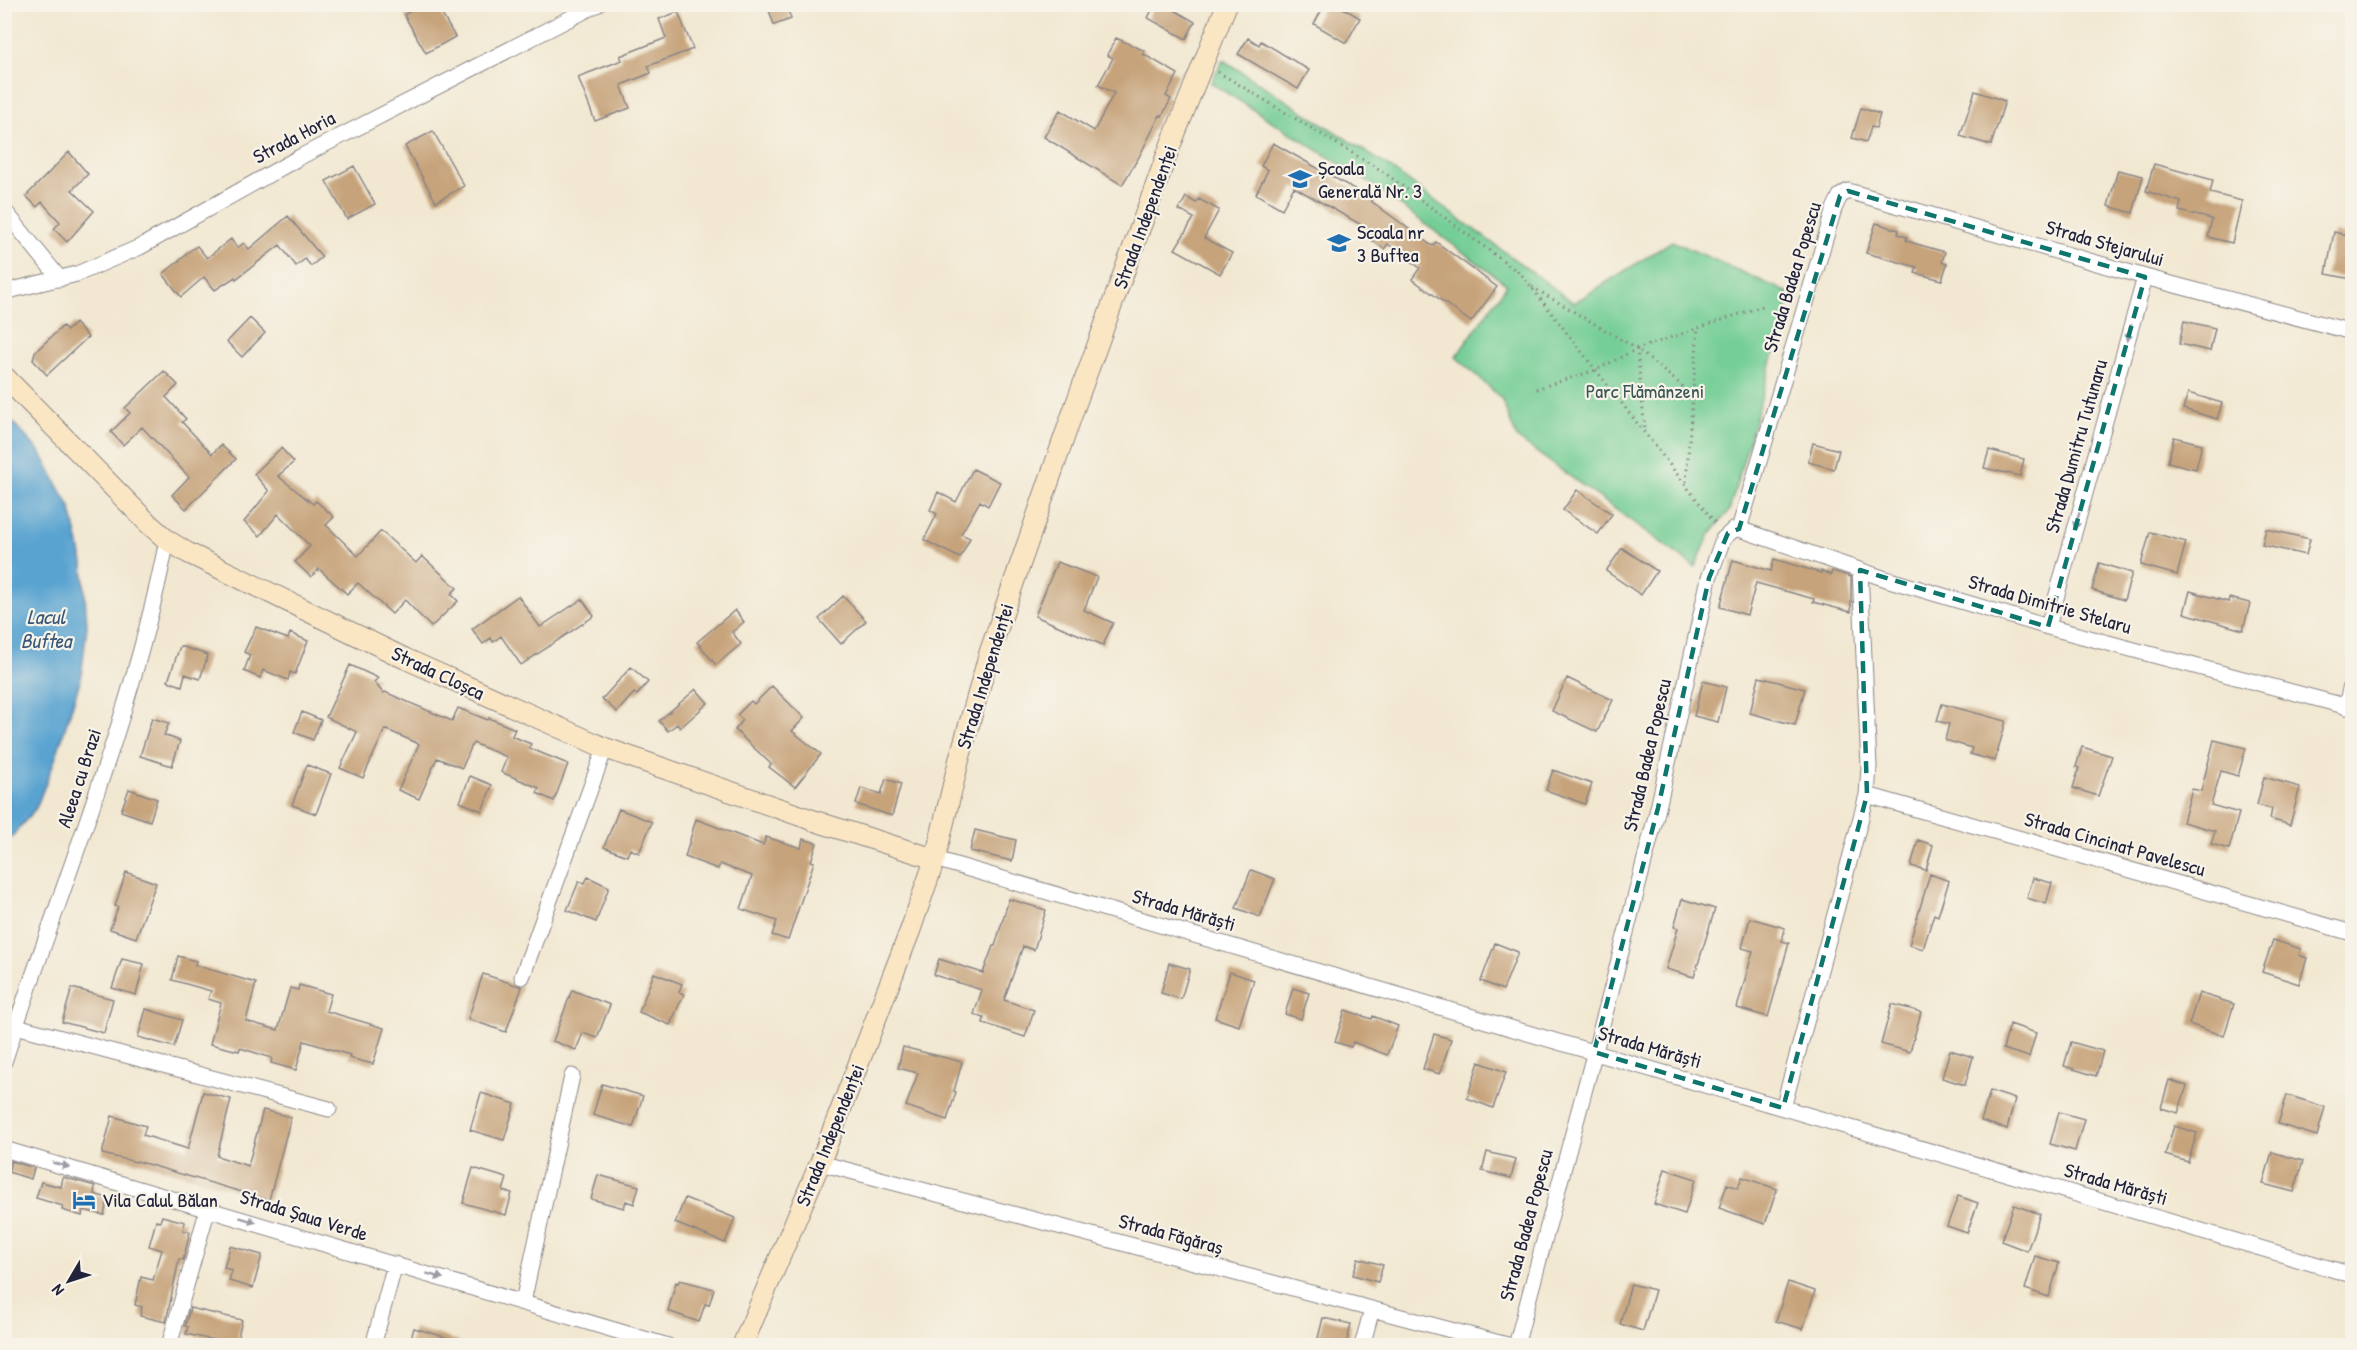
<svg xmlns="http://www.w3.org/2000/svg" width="2357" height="1350" font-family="'Patrick Hand',sans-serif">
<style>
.green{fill:#74ce95;stroke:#4b7868;stroke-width:1.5}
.water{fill:#59a3d0;stroke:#3e6286;stroke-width:1.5}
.building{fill:#c6a37a}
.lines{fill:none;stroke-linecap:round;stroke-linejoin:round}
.street-casing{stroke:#8a8586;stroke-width:17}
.secondary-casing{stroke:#8a8586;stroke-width:22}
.path{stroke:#8a8586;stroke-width:3;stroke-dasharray:1.5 4.5;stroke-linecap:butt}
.street{stroke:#fff;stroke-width:15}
.secondary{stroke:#fbe6c4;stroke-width:20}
.oneway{fill:#9c9ca7}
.marked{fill:none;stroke:#0f766e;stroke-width:4.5;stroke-dasharray:12 8;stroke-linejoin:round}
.labels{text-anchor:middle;stroke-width:4.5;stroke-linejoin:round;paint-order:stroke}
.street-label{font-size:20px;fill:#22223b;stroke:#f7f3e8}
.poi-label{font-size:20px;fill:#22223b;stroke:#f7f3e8;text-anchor:start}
.park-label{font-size:20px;fill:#3b5656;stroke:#f7f3e8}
.water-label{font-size:21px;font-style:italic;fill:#385677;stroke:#f7f3e8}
</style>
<rect width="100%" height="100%" fill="#f7f3e8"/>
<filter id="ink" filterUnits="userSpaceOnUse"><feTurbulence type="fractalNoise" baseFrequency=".0167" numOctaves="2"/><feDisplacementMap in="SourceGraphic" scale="12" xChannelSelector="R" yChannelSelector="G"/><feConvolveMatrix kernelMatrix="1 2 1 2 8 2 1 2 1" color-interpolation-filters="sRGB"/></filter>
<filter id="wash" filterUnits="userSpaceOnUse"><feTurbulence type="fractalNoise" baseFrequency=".008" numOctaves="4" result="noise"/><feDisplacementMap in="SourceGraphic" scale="24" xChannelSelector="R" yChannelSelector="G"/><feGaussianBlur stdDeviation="1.35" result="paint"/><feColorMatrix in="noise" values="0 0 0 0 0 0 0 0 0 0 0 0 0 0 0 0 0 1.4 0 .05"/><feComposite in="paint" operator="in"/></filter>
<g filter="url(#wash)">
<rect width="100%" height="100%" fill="#f2e8d2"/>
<path class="green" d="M 1223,60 L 1385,164 L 1574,303 L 1672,241 L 1791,294 L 1729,511 L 1710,534 L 1695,567 L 1517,438 L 1501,398 L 1456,357 L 1507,285 L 1373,185 L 1211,83 Z"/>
<path class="water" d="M 5,414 L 40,452 L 71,509 L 83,563 L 87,626 L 81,678 L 56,757 L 36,808 L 5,845 Z"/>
<g id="blocks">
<path class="building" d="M 422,4 L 436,4 L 455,37 L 426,53 L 404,15 Z
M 767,4 L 786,4 L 791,19 L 774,25 Z
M 1155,4 L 1164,4 L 1195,22 L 1186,39 L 1148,18 Z
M 1325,4 L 1336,4 L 1360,18 L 1346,43 L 1314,24 Z
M 678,12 L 693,49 L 648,66 L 651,73 L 621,85 L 630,108 L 595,121 L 578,77 L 622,60 L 620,56 L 666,38 L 659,19 Z
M 1116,38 L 1145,51 L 1143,54 L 1178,74 L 1166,96 L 1171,99 L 1162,116 L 1160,115 L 1139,157 L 1122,185 L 1044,137 L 1060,110 L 1094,131 L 1114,93 L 1098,85 L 1113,58 L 1107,55 Z
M 1248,38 L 1259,45 L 1261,41 L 1309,70 L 1298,89 L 1238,54 Z
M 1975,91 L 2005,101 L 1991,145 L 1960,136 Z
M 1861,108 L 1880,114 L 1876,128 L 1871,127 L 1866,142 L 1852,138 Z
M 433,131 L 464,186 L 436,202 L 405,146 Z
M 1273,143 L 1372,199 L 1371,201 L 1432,246 L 1436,242 L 1497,287 L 1471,322 L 1412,279 L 1420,268 L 1388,244 L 1384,249 L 1369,238 L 1374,232 L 1294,187 L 1282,209 L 1256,194 L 1268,170 L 1261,166 Z
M 69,152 L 88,174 L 72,190 L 94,211 L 67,242 L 54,229 L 60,222 L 42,202 L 37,207 L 26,196 Z
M 2154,164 L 2213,180 L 2210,193 L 2242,201 L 2232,243 L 2208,237 L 2212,219 L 2179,211 L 2181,202 L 2146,191 Z
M 354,166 L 375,204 L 347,219 L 326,181 Z
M 2118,170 L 2143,176 L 2133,213 L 2108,206 Z
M 1186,197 L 1196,203 L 1199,199 L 1219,210 L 1204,238 L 1232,253 L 1220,274 L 1175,249 L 1194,218 L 1179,210 Z
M 288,216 L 322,257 L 311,266 L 305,259 L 296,266 L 280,245 L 236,279 L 235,277 L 215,290 L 204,277 L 181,297 L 163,274 L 186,255 L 185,254 L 197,246 L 207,258 L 231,239 L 237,248 L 244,243 L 249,249 Z
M 1876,223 L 1899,230 L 1898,234 L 1907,237 L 1906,240 L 1913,243 L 1945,252 L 1942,262 L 1947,264 L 1942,280 L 1915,273 L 1917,267 L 1866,253 Z
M 2334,232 L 2352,236 L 2352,279 L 2326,274 Z
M 250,318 L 265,333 L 242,357 L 227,342 Z
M 2184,321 L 2215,328 L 2210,351 L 2179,344 Z
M 75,323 L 88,337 L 47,375 L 33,360 L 35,352 L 63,326 L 67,331 Z
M 164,371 L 178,385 L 166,397 L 186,419 L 182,422 L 212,454 L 221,445 L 236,459 L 186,509 L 172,495 L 189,477 L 142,427 L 123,445 L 111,432 L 130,413 L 125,408 Z
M 2188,393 L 2222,403 L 2217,419 L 2183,409 Z
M 2174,437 L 2202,444 L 2196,469 L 2168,462 Z
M 1813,443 L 1839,450 L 1834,469 L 1808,462 Z
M 281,448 L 294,462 L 278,476 L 313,504 L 316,501 L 334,517 L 326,525 L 358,556 L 381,531 L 416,563 L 422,556 L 457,588 L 451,594 L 458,601 L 431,627 L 405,600 L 392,614 L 358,583 L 347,594 L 319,569 L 311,577 L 295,562 L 310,546 L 278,514 L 260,536 L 244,522 L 269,491 L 254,474 Z
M 1989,450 L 2024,459 L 2020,476 L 1984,468 Z
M 973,469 L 1000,482 L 988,506 L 980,501 L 961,534 L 970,538 L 960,558 L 924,540 L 937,514 L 930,510 L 938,492 L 956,502 Z
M 1577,490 L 1612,514 L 1598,534 L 1563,510 Z
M 2266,529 L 2310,539 L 2306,555 L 2262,545 Z
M 2150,532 L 2186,542 L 2177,575 L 2141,565 Z
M 1622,548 L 1657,571 L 1641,595 L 1606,571 Z
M 1774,559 L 1821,573 L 1821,571 L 1831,575 L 1832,571 L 1851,577 L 1851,612 L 1813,602 L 1814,599 L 1756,583 L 1747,615 L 1720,607 L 1733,560 L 1771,571 Z
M 1057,562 L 1097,577 L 1084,610 L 1113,623 L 1103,645 L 1035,616 Z
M 2099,563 L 2132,573 L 2124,600 L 2092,590 Z
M 2190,591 L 2228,602 L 2229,598 L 2250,603 L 2243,630 L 2184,613 Z
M 518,596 L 540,627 L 582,599 L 594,616 L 521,665 L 501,636 L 493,642 L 491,638 L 483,644 L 472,629 Z
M 843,596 L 866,621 L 841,644 L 819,619 Z
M 735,610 L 744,622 L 732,632 L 741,644 L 716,665 L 697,642 Z
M 256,627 L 288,639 L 290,633 L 308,641 L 295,674 L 290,672 L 288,680 L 263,670 L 260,678 L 244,671 L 250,655 L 244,652 Z
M 180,646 L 208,655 L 200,679 L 185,674 L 182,686 L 168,681 Z
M 350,665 L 378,678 L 374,682 L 383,693 L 385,692 L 452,721 L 458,708 L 488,720 L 489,718 L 515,729 L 512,736 L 531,744 L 529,748 L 568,764 L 554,801 L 537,793 L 539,788 L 501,772 L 507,757 L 473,743 L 462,768 L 437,758 L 419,799 L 398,790 L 419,744 L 385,729 L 363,778 L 340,768 L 357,732 L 326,717 Z
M 631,667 L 648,682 L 637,695 L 634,693 L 617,712 L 602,699 Z
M 1759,677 L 1805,689 L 1795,725 L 1750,713 Z
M 1567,678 L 1613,700 L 1597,732 L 1552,711 Z
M 1703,681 L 1726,687 L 1718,722 L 1694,716 Z
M 772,686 L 804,718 L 792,731 L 821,754 L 795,787 L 769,767 L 771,764 L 735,730 L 743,720 L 737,715 L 751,701 L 754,704 Z
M 696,689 L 708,703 L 680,728 L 677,724 L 668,731 L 659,721 Z
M 1942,704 L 2006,721 L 1995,761 L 1970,754 L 1972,748 L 1945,740 L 1949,724 L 1937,721 Z
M 302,712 L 321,720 L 313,740 L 294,732 Z
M 152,718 L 169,723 L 164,735 L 180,741 L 172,766 L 140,756 Z
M 2214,740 L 2246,748 L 2238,776 L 2221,771 L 2211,805 L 2239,813 L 2229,849 L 2211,844 L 2215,831 L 2183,822 L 2192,789 L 2201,791 Z
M 2082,747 L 2112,756 L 2098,796 L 2073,788 L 2079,768 L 2076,767 Z
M 307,765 L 331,774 L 316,814 L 292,805 Z
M 1553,770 L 1592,784 L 1585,804 L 1546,790 Z
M 470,776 L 492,785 L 482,811 L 460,802 Z
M 2264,777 L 2300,787 L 2290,825 L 2270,819 L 2272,809 L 2257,805 Z
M 886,779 L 901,784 L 892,816 L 856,804 L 861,788 L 881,794 Z
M 129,789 L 157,799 L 150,821 L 121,811 Z
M 619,809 L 652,822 L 639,853 L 630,849 L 627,856 L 604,847 Z
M 696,819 L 763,845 L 766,837 L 801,848 L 803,839 L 817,843 L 811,861 L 814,862 L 788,940 L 772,935 L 777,921 L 741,909 L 752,876 L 720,864 L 718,869 L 685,857 Z
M 975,830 L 1016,840 L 1012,861 L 970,851 Z
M 1918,840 L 1933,845 L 1926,870 L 1911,866 Z
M 1251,870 L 1275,879 L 1260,917 L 1236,908 Z
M 126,872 L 156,883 L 136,938 L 110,929 L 118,907 L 115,906 Z
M 1930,874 L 1949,881 L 1938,916 L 1934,914 L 1923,949 L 1909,945 Z
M 588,877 L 609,887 L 596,922 L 567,910 L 579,881 L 584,884 Z
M 2033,878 L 2052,883 L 2046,904 L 2027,898 Z
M 1009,899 L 1046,910 L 1034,950 L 1023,946 L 1004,1000 L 1034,1010 L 1025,1037 L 983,1023 L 984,1018 L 974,1014 L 982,990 L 934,975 L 939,959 L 983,973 L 993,946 L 995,946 Z
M 1682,899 L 1715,909 L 1694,977 L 1666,969 L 1678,928 L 1674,927 Z
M 1750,918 L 1785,928 L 1782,941 L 1789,943 L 1768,1017 L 1737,1008 L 1753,951 L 1742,948 Z
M 2273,940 L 2301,949 L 2299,955 L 2307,958 L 2299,984 L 2262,972 Z
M 1495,943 L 1518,952 L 1503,990 L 1481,981 Z
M 178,956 L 196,961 L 195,965 L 256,983 L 246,1021 L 278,1030 L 290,988 L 298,990 L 299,985 L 331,994 L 326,1011 L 384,1028 L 373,1064 L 349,1058 L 350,1055 L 304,1041 L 296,1070 L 271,1063 L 272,1058 L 240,1048 L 239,1051 L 210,1044 L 221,1003 L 208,999 L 211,991 L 172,980 Z
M 122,959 L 144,964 L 136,995 L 112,988 Z
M 1169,963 L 1190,969 L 1181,999 L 1161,993 Z
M 1230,972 L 1254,980 L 1239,1026 L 1215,1018 Z
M 654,973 L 682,984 L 679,992 L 684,994 L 670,1025 L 639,1012 Z
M 483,974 L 522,987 L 506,1032 L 468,1019 Z
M 72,988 L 113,999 L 104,1033 L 62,1022 Z
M 1293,988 L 1309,993 L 1301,1019 L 1285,1014 Z
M 572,990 L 610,1005 L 597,1038 L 583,1033 L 576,1050 L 553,1041 Z
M 2199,993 L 2234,1004 L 2224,1036 L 2189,1024 Z
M 1892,1004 L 1921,1012 L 1910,1052 L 1881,1044 Z
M 146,1009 L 182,1020 L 174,1047 L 138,1037 Z
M 1345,1010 L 1372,1019 L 1373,1016 L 1398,1026 L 1387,1055 L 1353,1042 L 1351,1047 L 1335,1042 Z
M 2010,1024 L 2036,1033 L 2029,1057 L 2003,1049 Z
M 1434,1034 L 1451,1039 L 1440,1074 L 1423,1069 Z
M 2071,1042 L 2103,1051 L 2096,1076 L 2064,1066 Z
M 903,1047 L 962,1062 L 954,1091 L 956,1092 L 947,1120 L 906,1106 L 918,1073 L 898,1068 Z
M 1950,1050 L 1973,1057 L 1965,1085 L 1942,1078 Z
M 1479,1062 L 1506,1072 L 1493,1108 L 1467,1098 Z
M 2169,1080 L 2187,1086 L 2178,1113 L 2161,1108 Z
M 602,1084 L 643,1096 L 633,1127 L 593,1115 Z
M 1990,1091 L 2015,1099 L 2007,1129 L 1981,1121 Z
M 203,1092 L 231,1099 L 217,1156 L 248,1166 L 263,1110 L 291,1117 L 269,1200 L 137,1161 L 136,1162 L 102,1154 L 112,1116 L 146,1126 L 143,1135 L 188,1149 Z
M 481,1093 L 515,1104 L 504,1140 L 470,1130 Z
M 2287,1095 L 2325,1107 L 2317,1136 L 2278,1124 Z
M 2059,1112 L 2084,1119 L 2075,1151 L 2050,1144 Z
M 2174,1126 L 2197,1133 L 2188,1162 L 2165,1155 Z
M 1487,1152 L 1516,1159 L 1511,1178 L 1482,1171 Z
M 2272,1152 L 2303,1161 L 2294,1192 L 2263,1184 Z
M 11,1161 L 34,1168 L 31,1179 L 8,1172 Z
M 473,1168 L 507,1178 L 503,1191 L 512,1193 L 506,1215 L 463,1203 Z
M 1665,1169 L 1696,1179 L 1685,1214 L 1654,1204 Z
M 598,1175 L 639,1186 L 634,1204 L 626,1201 L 624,1208 L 591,1199 Z
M 63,1177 L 95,1186 L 94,1194 L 108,1198 L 104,1215 L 83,1210 L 82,1216 L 62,1210 L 63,1206 L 36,1198 L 41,1182 L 61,1187 Z
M 1742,1177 L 1777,1189 L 1765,1224 L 1719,1208 L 1727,1184 L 1738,1188 Z
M 1958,1196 L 1978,1203 L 1967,1233 L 1947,1226 Z
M 685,1198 L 735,1218 L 725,1243 L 675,1223 Z
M 2014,1205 L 2040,1214 L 2027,1251 L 2001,1241 Z
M 162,1216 L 185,1222 L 183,1230 L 190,1232 L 183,1260 L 179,1259 L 166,1322 L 140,1316 L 142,1307 L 135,1305 L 141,1277 L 153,1280 L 162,1250 L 149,1246 L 156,1221 L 160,1222 Z
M 230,1246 L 262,1255 L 253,1288 L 229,1281 L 232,1270 L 224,1268 Z
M 2035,1256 L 2059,1263 L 2049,1297 L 2025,1289 Z
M 1358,1258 L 1383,1265 L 1378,1282 L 1353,1275 Z
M 680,1280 L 714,1289 L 709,1305 L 705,1304 L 699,1322 L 668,1311 L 676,1282 L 678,1283 Z
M 1788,1282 L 1815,1291 L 1803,1329 L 1776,1321 Z
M 1631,1284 L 1655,1290 L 1643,1331 L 1620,1324 Z
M 190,1308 L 242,1320 L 236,1345 L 186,1334 L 188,1327 L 185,1326 Z
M 1323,1318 L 1351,1324 L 1346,1346 L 1316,1346 Z
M 414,1328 L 459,1341 L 458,1346 L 409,1346 Z"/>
</g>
</g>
<g filter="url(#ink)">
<use href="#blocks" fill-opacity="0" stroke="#8a8586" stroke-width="1.5"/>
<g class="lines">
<g class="street-casing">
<path id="street" d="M 4,210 L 60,279
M 4,292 L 77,274 L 140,247 L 300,157 L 598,4
M 1739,529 L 1834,209 L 1840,196 L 1848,191 L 2145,277 L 2352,332
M 1739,529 L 1886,579 L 2048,627 L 2352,708
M 2048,627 L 2145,277
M 2346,707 L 2352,680
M 1867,795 L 2352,933
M 935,859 L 2352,1275
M 522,977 L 605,748
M 16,1026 L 329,1109
M 4,1062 C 60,888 132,719 167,540
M 1783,1108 L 1867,795 L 1869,767 L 1860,570
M 4,1149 L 668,1346
M 820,1163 L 1511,1346
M 523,1302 L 572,1076
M 169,1346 L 208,1208
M 373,1346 L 395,1264
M 1362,1346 L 1372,1309
M 1516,1346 L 1611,991 L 1658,808 L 1709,578 L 1723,539 L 1733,530 L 1739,529"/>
</g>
<g class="secondary-casing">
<path id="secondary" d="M 4,376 L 149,524 L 167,540 L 188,553 L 406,659 L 605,748 L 824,824 L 935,859
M 742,1346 L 820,1163 L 910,931 L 935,859 L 959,760 L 990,651 L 1074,409 L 1169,149 L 1227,4"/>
</g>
<path class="path" d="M 1218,72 L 1382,171 L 1521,274 L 1715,523
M 1532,287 L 1637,349 L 1692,394
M 1637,349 L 1645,431
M 1536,389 L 1596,370 L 1637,349 L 1766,305
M 1686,482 L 1698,328"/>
<use href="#street" class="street"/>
<use href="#secondary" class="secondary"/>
</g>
<defs><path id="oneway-solid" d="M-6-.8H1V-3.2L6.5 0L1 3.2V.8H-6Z" transform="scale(1.5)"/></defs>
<g class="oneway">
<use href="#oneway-solid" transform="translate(2129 333) rotate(106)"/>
<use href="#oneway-solid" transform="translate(2077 521) rotate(106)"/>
<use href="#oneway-solid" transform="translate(61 1165) rotate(16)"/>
<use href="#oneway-solid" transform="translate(248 1220) rotate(17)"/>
<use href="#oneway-solid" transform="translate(435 1276) rotate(17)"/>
</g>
</g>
<path class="marked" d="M 1848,191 L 2145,277 L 2048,627 L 1860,570 L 1867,795 L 1783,1108 L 1594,1052 L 1658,808 L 1709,578 L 1728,533 L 1739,529 L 1840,196 Z"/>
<defs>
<g id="school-bare" transform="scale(1.8)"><path d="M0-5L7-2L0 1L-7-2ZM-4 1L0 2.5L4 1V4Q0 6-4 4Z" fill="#1f6fb2" stroke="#f7f3e8" stroke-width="2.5" paint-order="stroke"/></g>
<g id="hotel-bare" transform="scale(1.8)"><path d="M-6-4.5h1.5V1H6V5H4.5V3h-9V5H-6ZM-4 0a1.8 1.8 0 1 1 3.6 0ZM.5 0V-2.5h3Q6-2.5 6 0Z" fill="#1f6fb2" stroke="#f7f3e8" stroke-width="2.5" paint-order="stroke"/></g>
</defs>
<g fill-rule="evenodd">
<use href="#school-bare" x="1300" y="179"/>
<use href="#school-bare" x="1339" y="243"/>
<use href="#hotel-bare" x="84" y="1200"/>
</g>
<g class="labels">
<g class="street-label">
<text transform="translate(294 137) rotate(-28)" y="7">Strada Horia</text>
<text transform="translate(1145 217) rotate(-70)" y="7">Strada Independenței</text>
<text transform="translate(2105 243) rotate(16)" y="7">Strada Stejarului</text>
<text transform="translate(1792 277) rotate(-73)" y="7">Strada Badea Popescu</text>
<text transform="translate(2076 446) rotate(-74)" y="7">Strada Dumitru Tutunaru</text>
<text transform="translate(2050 604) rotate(16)" y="7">Strada Dimitrie Stelaru</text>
<text transform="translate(438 673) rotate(25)" y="7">Strada Cloșca</text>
<text transform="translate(985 676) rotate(-73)" y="7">Strada Independenței</text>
<text transform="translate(1647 755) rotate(-77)" y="7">Strada Badea Popescu</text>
<text transform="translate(79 778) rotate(-72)" y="7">Aleea cu Brazi</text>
<text transform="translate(2115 844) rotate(16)" y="7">Strada Cincinat Pavelescu</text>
<text transform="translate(1184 910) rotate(16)" y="7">Strada Mărăști</text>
<text transform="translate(1650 1047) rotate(16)" y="7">Strada Mărăști</text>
<text transform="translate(830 1135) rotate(-68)" y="7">Strada Independenței</text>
<text transform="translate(2116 1184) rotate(16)" y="7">Strada Mărăști</text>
<text transform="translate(304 1215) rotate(17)" y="7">Strada Șaua Verde</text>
<text transform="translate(1526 1225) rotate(-75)" y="7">Strada Badea Popescu</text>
<text transform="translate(1171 1234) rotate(15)" y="7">Strada Făgăraș</text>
</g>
<g class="poi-label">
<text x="1318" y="175">Școala<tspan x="1318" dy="23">Generală Nr. 3</tspan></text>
<text x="1357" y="239">Scoala nr<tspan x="1357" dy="23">3 Buftea</tspan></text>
<text x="102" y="1207">Vila Calul Bălan</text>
</g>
<g class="park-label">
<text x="1645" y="398">Parc Flămânzeni</text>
</g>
<g class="water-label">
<text x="46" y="624">Lacul<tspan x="46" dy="24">Buftea</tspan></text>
</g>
</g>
<rect width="2357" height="1350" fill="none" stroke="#f7f3e8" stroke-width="24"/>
<g transform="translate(69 1281) rotate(231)" stroke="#f7f3e8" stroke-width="4.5" paint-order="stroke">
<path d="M0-4.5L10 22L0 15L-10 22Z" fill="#22223b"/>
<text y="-9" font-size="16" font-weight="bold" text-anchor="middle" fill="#22223b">N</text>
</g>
</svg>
